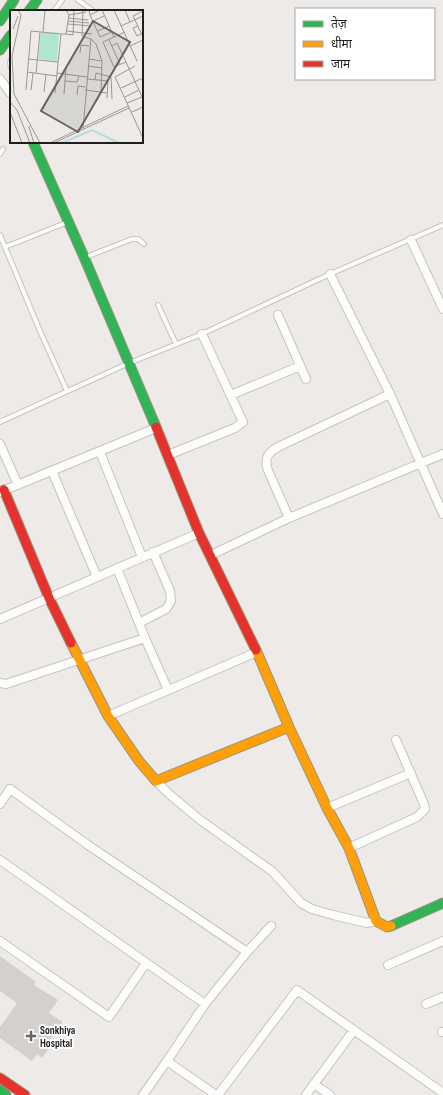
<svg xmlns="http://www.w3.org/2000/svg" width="443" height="1095" font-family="'Sofia Sans Condensed','Noto Sans Devanagari',sans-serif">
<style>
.building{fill:#d3d0ce}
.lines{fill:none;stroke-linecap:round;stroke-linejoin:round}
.lane-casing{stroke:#c5c4c3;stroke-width:6}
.street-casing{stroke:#c5c4c3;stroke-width:10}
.fast-casing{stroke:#96967e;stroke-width:11}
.slow-casing{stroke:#96967e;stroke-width:11}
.jam-casing{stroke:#96967e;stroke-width:11}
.lane{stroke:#fcfcfb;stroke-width:4}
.street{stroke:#fcfcfb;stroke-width:8}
.fast{stroke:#30b455;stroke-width:9}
.slow{stroke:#ff9f0a;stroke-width:9}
.jam{stroke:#e5322d;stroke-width:9}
.poi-dot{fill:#666564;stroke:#fff;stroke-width:1.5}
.labels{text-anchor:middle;stroke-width:3.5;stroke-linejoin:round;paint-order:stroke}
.poi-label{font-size:11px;font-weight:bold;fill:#1e1e1e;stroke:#fff;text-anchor:start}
.inset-river{fill:none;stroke:#b8dae1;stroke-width:2}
.inset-road{fill:none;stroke:#9a9897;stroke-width:1}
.view{fill:#666564;fill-opacity:0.15;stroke:#666564;stroke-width:2}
.inset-edge{fill:none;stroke:#1e1e1e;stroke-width:2}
</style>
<rect width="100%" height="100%" fill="#edeae7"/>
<path class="building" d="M 0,956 L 36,982 L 34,985 L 58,1000 L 49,1013 L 63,1022 L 45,1047 L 48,1050 L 42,1058 L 37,1054 L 32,1061 L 0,1038 L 0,1027 L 17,1003 L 0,991 Z"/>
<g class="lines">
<g class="lane-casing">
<path id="lane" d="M 78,0 L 93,11
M 54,11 L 62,0
M 11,60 L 10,63 L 11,68
M 0,154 L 3,149
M 0,235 L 40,331 L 67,391
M 5,247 L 68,222
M 86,257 L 132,239 L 138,239 L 144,244
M 158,305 L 176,344
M 0,422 L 129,363 L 202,334 L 330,274 L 443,225"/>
</g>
<g class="street-casing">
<path id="street" d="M 0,79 L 11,94
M 411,240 L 443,309
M 330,274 L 390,394 L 443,514
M 278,315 L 306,379
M 231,395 L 300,366
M 0,444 L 18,485
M 100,452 L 142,557
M 168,455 L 235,428 L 243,422 L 202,334
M 52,471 L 97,577
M 0,492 L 156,428
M 289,518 L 267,468 C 265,456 268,453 278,447 L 390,394
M 211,555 L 289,518 L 443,454
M 0,619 L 199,533
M 139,623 L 166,609 L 171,601 L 170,591 L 153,552
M 145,638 L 168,690
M 0,683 L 6,684 L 145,638 L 117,568
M 108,716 L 257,652
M 156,781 L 169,794 L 199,819 L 273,872 L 301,903 L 312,909 L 333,915 L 367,923 L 376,921
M 0,804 L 10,789 L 88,845 L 247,952 L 205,1004 L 167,1061
M 327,808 L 411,773
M 349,848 L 417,817 L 425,809 L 424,804 L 396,740
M 0,860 L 205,1004
M 0,941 L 109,1017 L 146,963
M 247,952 L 271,926
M 388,965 L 443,941
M 426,1004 L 443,997
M 442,1032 L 443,1032
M 314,1084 L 330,1095
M 143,1095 L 167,1061 L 216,1095
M 218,1095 L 297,990 L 443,1093
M 306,1095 L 354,1030"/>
</g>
<g class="fast-casing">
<path id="fast" d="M 29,11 L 37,0
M 0,21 L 14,0
M 0,50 L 11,35
M 33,142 L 84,257 L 156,427
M 391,926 L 443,903
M 0,1090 L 6,1095"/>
</g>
<g class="slow-casing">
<path id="slow" d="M 71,643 L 108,716 L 139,761 L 156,781 L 289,727
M 256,650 L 289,727 L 327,808 L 349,848 L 376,921 L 387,927 L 391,926"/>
</g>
<g class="jam-casing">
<path id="jam" d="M 156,427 L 199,533 L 256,650
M 4,490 L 49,598 L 71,643
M 0,1078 L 25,1095"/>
</g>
<use href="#lane" class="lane"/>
<use href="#street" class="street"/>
<use href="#fast" class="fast"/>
<use href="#slow" class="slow"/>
<use href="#jam" class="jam"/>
</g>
<path class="poi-dot" d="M29 1030h4v4h4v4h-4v4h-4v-4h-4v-4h4z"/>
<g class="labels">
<g class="poi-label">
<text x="40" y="1034">Sonkhiya<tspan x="40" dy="13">Hospital</tspan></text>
</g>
</g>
<g transform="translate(10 10)">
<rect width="133" height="133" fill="#edeae7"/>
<path d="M 31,22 L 49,23 L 47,51 L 28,49 Z" fill="#b0e6ce"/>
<path class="inset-river" d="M 52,133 L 82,120 L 109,133"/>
<path class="inset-road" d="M 8,0 L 11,5 L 2,46 L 4,84 L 30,133M 56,0 L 59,5 L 56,24 L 63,25 L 64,0M 79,0 L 80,5 L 90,0M 92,0 L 104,27 L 115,22M 104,0 L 127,51M 115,0 L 120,12M 133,1 L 123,6 L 133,27M 59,5 L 76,2M 80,5 L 90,27 L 102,22M 58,8 L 78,10M 58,11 L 79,13M 83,11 L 94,6M 58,14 L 81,16M 111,16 L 133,6M 128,16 L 123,18 L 127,26 L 131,24M 3,19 L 8,6M 57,21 L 82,24M 88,21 L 99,16M 33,22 L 35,0M 104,27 L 93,32 L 104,57 L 116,52 L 133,89M 81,29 L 86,34 L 92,51M 99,30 L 110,54M 102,36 L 107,33 L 116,52M 120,36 L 133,30M 70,43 L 71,35 L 79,36M 18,49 L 48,52M 79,49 L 92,51 L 91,82M 78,56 L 92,58M 125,56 L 105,67 L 133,128M 17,62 L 47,66M 26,63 L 30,22M 47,63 L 77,67M 77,69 L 98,71 L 97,88M 85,70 L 86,63 L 101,67 L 102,89M 55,71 L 67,72 L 69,66M 111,78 L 133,68M 16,80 L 21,21 L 51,24M 21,80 L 23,63M 75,80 L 97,83M 34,82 L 36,64M 45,83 L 51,24 L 56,24M 54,84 L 56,57M 67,85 L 68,76 L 75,77M 115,87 L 129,80M 0,92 L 7,100 L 20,133M 117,93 L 132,87M 0,102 L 12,133M 122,102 L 133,97M 21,115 L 19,117 L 24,133M 73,119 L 81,29 L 72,26 L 73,0M 40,133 L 118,96M 44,133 L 119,98"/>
<path class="view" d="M 83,11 L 120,32 L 68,122 L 31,101 Z"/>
<rect width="133" height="133" class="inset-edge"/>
</g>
<rect x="295" y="8" width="140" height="72" fill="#ffffff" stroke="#a5a5a5"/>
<rect x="303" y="21" width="20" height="6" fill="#30b455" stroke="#a5a5a5"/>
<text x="331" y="28" font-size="12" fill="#1e1e1e">तेज़</text>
<rect x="303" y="41" width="20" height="6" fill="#ff9f0a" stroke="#a5a5a5"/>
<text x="331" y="48" font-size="12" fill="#1e1e1e">धीमा</text>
<rect x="303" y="61" width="20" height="6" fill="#e5322d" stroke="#a5a5a5"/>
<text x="331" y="68" font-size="12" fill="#1e1e1e">जाम</text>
</svg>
